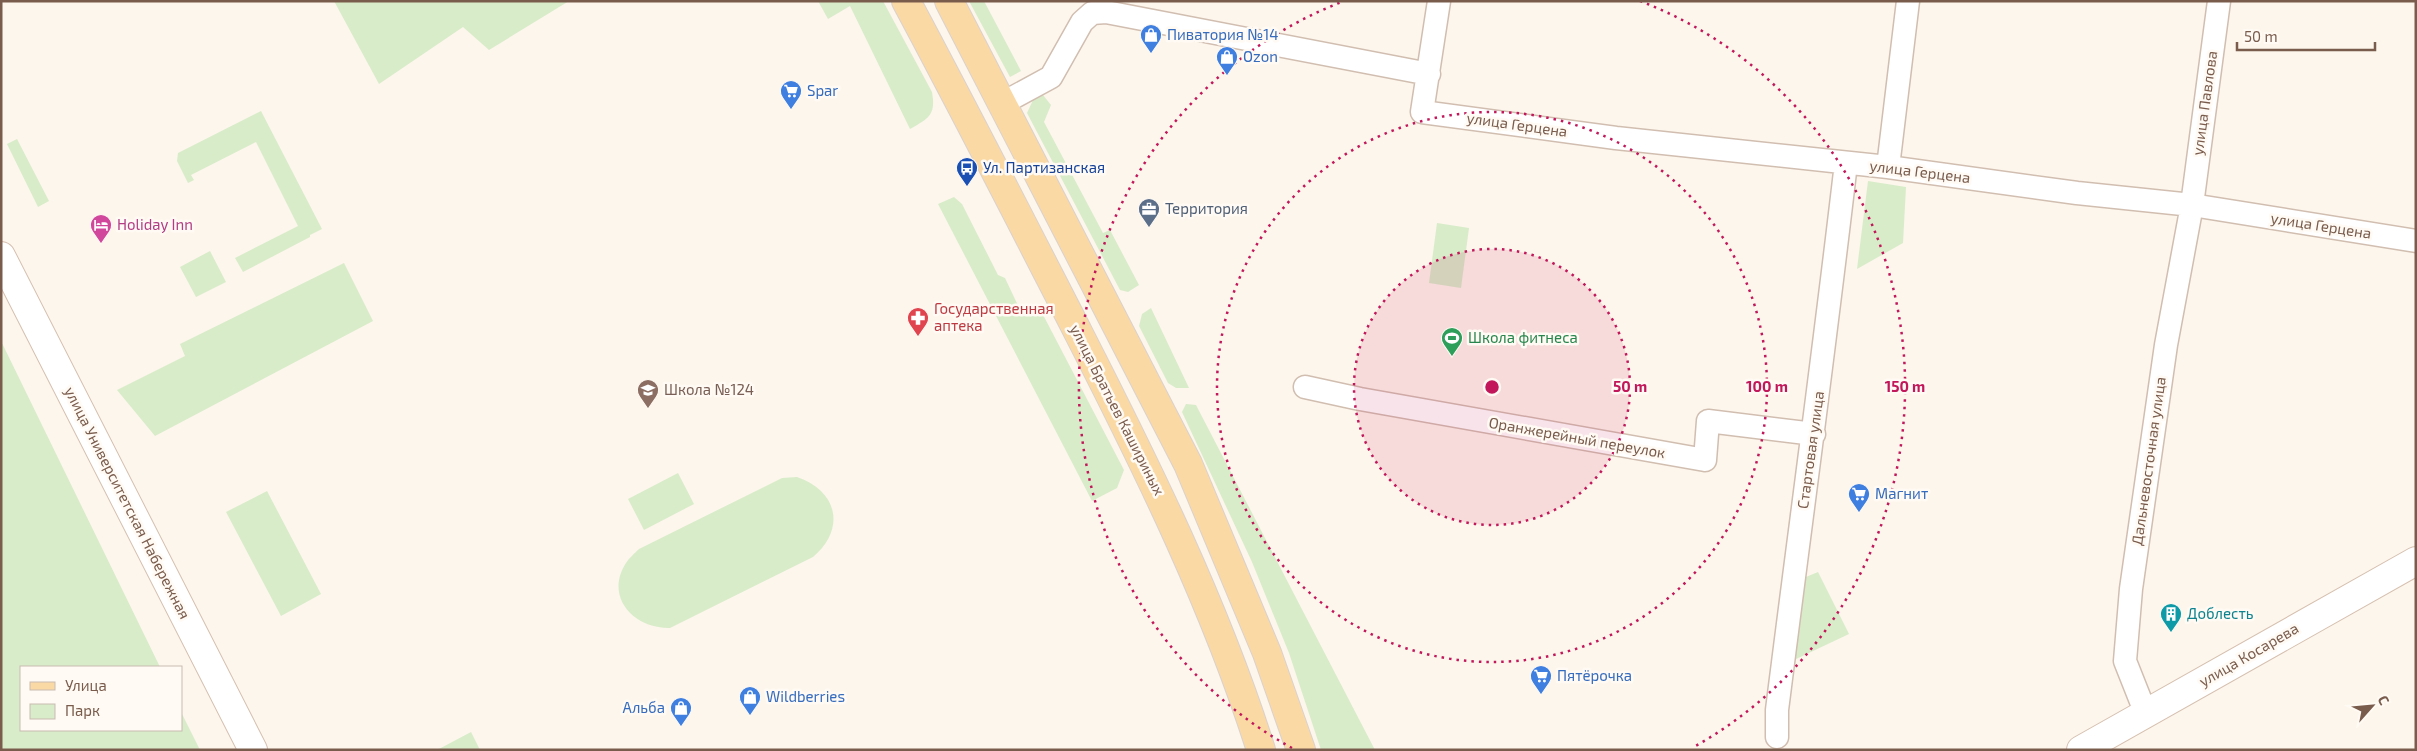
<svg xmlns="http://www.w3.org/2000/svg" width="2417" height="751" font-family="'Exo 2',sans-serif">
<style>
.green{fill:#d8ecc9}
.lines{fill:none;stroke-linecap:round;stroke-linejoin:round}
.street-casing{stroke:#d1beb0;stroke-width:25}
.secondary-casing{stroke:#d6c0b0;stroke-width:30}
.primary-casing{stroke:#dad1cd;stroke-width:30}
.street{stroke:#fff;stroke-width:22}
.secondary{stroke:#fff;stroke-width:28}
.primary{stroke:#fbd9a5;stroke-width:28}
.ring{fill:none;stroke:#c2185b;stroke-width:2.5;stroke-dasharray:2.5 5}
.labels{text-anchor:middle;stroke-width:5;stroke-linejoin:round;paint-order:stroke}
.shop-label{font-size:15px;fill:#366cbe;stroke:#fffaf3;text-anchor:start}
.street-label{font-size:15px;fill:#7a5c4d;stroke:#fffaf3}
.transit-label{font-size:15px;fill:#164399;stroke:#fffaf3;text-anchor:start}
.service-label{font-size:15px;fill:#4e5e75;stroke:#fffaf3;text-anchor:start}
.hotel-label{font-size:15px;fill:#b23c85;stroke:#fffaf3;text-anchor:start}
.health-label{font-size:15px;fill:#be3a42;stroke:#fffaf3;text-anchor:start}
.leisure-label{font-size:15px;fill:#27864d;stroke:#fffaf3;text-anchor:start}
.education-label{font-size:15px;fill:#785e54;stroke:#fffaf3;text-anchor:start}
.culture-label{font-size:15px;fill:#0d838f;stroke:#fffaf3;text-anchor:start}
.centre{fill:#c2185b;stroke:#fffaf3;stroke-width:2.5}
.ring-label{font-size:15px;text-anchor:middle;font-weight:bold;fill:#c2185b;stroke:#fffaf3;stroke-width:5;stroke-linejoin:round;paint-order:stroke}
</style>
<rect width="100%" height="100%" fill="#fdf6ec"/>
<path class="green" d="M 334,1 L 569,1 L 489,50 L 463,27 L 379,84 Z
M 818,1 L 883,1 L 932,92 C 936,115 929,118 910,129 L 850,6 L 828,19 Z
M 969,1 L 984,1 L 1021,71 L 1010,77 Z
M 1043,95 L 1051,105 L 1044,122 L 1103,233 L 1110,230 L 1139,285 L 1128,292 L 1120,290 L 1027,113 L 1033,100 Z
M 261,111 L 322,229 L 310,235 L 310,237 L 243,272 L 235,258 L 298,226 L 256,142 L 191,175 L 194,180 L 188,183 L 177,161 L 178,153 Z
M 17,139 L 49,201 L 38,207 L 7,144 Z
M 1868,181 L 1906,187 L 1903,243 L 1857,269 Z
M 954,197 L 962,204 L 998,275 L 1005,278 L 1023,316 L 1040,309 L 1124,470 L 1117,488 L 1092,501 L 938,204 Z
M 1437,223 L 1469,228 L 1461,288 L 1429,283 Z
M 210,251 L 226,282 L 196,297 L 180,267 Z
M 344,263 L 373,321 L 155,436 L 117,390 L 185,356 L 180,344 Z
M 1151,308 L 1189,388 L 1176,388 L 1168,383 L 1139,326 L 1142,314 Z
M 1,341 L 160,667 L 21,667 L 21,730 L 181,730 L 181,712 L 200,750 L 1,750 Z
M 1186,404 L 1196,405 L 1375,750 L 1321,750 L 1289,653 L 1252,562 L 1182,412 Z
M 678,473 L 694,504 L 644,530 L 628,499 Z
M 797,477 C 838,491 846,529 813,557 L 670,628 C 634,629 604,597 626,563 C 629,558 635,553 639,549 L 782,478 Z
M 267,491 L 321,594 L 281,616 L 226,512 Z
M 1818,572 L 1849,634 L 1794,660 L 1801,579 Z
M 471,732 L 480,750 L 437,750 Z"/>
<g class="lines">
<g class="street-casing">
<path id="street" d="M 1439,1 L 1422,112 L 1616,138 L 1888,167 L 2077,193 L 2192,205 L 2416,241
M 1003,103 L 1051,77 L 1082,22 L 1092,13 L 1106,12 L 1429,74
M 1888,167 L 1908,1
M 1305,387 L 1360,399 L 1705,460 L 1708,421 L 1814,434
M 2146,714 L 2125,661 L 2131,589 L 2166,345 L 2192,205 L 2219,1
M 1777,737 L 1777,710 C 1800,527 1825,345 1846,163"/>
</g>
<g class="secondary-casing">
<path id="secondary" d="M 1,256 L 253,750
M 2081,750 L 2416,561"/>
</g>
<g class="primary-casing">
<path id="primary" d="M 906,1 C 965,111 1022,223 1079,334 C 1148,469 1215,605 1261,750
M 949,1 L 1188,464 L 1267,653 L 1301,750"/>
</g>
<use href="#street" class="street"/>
<use href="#secondary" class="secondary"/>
<use href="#primary" class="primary"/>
</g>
<circle cx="1492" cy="387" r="138" fill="#c2185b" fill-opacity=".12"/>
<g class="ring">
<circle cx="1492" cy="387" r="138"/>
<circle cx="1492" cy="387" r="275"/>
<path d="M1292 748A413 413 0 0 1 1344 1M1640 1A413 413 0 0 1 1692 748"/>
</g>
<defs>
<g id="shop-pin" transform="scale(1.125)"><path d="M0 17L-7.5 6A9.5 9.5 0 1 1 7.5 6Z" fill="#3f7fe0" stroke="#fffaf3"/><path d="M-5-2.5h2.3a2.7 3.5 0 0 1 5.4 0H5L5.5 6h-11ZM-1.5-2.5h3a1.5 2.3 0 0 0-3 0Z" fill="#fff"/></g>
<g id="supermarket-pin" transform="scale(1.125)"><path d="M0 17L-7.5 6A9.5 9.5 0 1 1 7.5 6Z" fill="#3f7fe0" stroke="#fffaf3"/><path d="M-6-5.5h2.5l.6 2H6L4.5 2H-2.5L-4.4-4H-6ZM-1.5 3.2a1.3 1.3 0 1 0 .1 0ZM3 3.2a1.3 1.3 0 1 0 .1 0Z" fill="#fff"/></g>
<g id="bus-pin" transform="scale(1.125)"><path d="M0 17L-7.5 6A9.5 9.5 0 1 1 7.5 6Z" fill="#1a4fb4" stroke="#fffaf3"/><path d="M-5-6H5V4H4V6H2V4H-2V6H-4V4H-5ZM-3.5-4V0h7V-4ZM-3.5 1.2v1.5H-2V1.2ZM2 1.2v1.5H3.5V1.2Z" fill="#fff"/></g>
<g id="office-pin" transform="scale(1.125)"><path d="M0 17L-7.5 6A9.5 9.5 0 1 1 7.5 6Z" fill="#5c6f8a" stroke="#fffaf3"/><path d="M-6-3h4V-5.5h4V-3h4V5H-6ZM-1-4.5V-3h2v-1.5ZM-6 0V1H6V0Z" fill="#fff"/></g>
<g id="hotel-pin" transform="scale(1.125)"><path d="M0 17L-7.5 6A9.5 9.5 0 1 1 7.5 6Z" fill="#d1479c" stroke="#fffaf3"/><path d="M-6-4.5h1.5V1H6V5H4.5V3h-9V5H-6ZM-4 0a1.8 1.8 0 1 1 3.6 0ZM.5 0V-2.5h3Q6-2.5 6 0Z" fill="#fff"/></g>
<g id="pharmacy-pin" transform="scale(1.125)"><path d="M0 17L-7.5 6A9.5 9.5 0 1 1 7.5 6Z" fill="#e0444e" stroke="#fffaf3"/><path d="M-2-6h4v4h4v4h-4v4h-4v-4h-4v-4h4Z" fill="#fff"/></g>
<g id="stadium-pin" transform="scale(1.125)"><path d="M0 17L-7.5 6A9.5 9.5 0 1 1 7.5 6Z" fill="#2e9e5b" stroke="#fffaf3"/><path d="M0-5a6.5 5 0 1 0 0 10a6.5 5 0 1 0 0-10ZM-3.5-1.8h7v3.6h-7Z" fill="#fff"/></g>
<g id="school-pin" transform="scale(1.125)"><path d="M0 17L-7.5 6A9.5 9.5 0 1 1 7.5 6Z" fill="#8d6e63" stroke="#fffaf3"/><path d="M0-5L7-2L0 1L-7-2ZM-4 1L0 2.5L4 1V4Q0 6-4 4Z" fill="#fff"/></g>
<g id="building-pin" transform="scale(1.125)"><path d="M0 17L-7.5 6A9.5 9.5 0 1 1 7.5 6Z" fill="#0f9aa8" stroke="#fffaf3"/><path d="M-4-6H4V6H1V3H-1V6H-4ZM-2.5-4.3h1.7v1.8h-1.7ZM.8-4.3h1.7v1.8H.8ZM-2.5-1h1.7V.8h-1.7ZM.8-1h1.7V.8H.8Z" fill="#fff"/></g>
</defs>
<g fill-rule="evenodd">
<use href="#shop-pin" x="1151" y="35"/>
<use href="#shop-pin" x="1227" y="57"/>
<use href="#supermarket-pin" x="791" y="91"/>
<use href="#bus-pin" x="967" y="168"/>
<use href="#office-pin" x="1149" y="209"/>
<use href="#hotel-pin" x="101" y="225"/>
<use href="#pharmacy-pin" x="918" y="318"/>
<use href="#stadium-pin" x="1452" y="338"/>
<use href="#school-pin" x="648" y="390"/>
<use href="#supermarket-pin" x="1859" y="494"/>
<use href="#building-pin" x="2171" y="614"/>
<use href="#supermarket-pin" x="1541" y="676"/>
<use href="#shop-pin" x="750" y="697"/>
<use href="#shop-pin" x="681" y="708"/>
</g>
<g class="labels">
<g class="shop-label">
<text x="1167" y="40">Пиватория №14</text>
<text x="1243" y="62">Ozon</text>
<text x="807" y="96">Spar</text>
<text x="1875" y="499">Магнит</text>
<text x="1557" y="681">Пятёрочка</text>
<text x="766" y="702">Wildberries</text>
<text x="665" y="713" text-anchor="end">Альба</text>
</g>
<g class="street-label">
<text transform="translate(2205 103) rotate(-82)" y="5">улица Павлова</text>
<text transform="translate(1517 125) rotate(8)" y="5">улица Герцена</text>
<text transform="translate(1920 172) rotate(7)" y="5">улица Герцена</text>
<text transform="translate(2321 226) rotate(9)" y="5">улица Герцена</text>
<text transform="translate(1117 410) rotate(63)" y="5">улица Братьев Кашириных</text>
<text transform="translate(1577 438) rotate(10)" y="5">Оранжерейный переулок</text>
<text transform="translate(1811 450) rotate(-82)" y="5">Стартовая улица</text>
<text transform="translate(2149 461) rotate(-82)" y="5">Дальневосточная улица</text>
<text transform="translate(127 503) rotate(63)" y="5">улица Университетская Набережная</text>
<text transform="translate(2249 655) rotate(-30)" y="5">улица Косарева</text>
</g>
<g class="transit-label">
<text x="983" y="173">Ул. Партизанская</text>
</g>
<g class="service-label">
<text x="1165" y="214">Территория</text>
</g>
<g class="hotel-label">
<text x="117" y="230">Holiday Inn</text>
</g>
<g class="health-label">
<text x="934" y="314">Государственная<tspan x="934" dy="17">аптека</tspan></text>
</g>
<g class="leisure-label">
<text x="1468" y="343">Школа фитнеса</text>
</g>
<g class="education-label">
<text x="664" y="395">Школа №124</text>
</g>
<g class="culture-label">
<text x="2187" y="619">Доблесть</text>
</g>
</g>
<circle cx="1492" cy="387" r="8" class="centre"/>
<g class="ring-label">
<text x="1630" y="392">50 m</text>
<text x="1767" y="392">100 m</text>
<text x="1905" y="392">150 m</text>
</g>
<rect width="2417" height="751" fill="none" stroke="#7a5c4d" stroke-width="5"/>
<rect x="20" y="666" width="162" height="65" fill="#fffaf3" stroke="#cabbb1"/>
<rect x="30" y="682" width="25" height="8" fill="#fbd9a5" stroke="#cabbb1"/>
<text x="65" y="691" font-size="15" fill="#7a5c4d">Улица</text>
<rect x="30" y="704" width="25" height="15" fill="#d8ecc9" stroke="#cabbb1"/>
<text x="65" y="716" font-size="15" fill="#7a5c4d">Парк</text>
<g transform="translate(2372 706) rotate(63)" stroke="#fffaf3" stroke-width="4" paint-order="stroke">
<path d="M0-4L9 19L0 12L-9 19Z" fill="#7a5c4d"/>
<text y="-8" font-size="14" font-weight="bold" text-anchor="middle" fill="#7a5c4d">С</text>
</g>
<path d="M2237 42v8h138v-8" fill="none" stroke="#7a5c4d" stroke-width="2.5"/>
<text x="2244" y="42" font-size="15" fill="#7a5c4d" stroke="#fffaf3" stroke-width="4" paint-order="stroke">50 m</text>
</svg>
